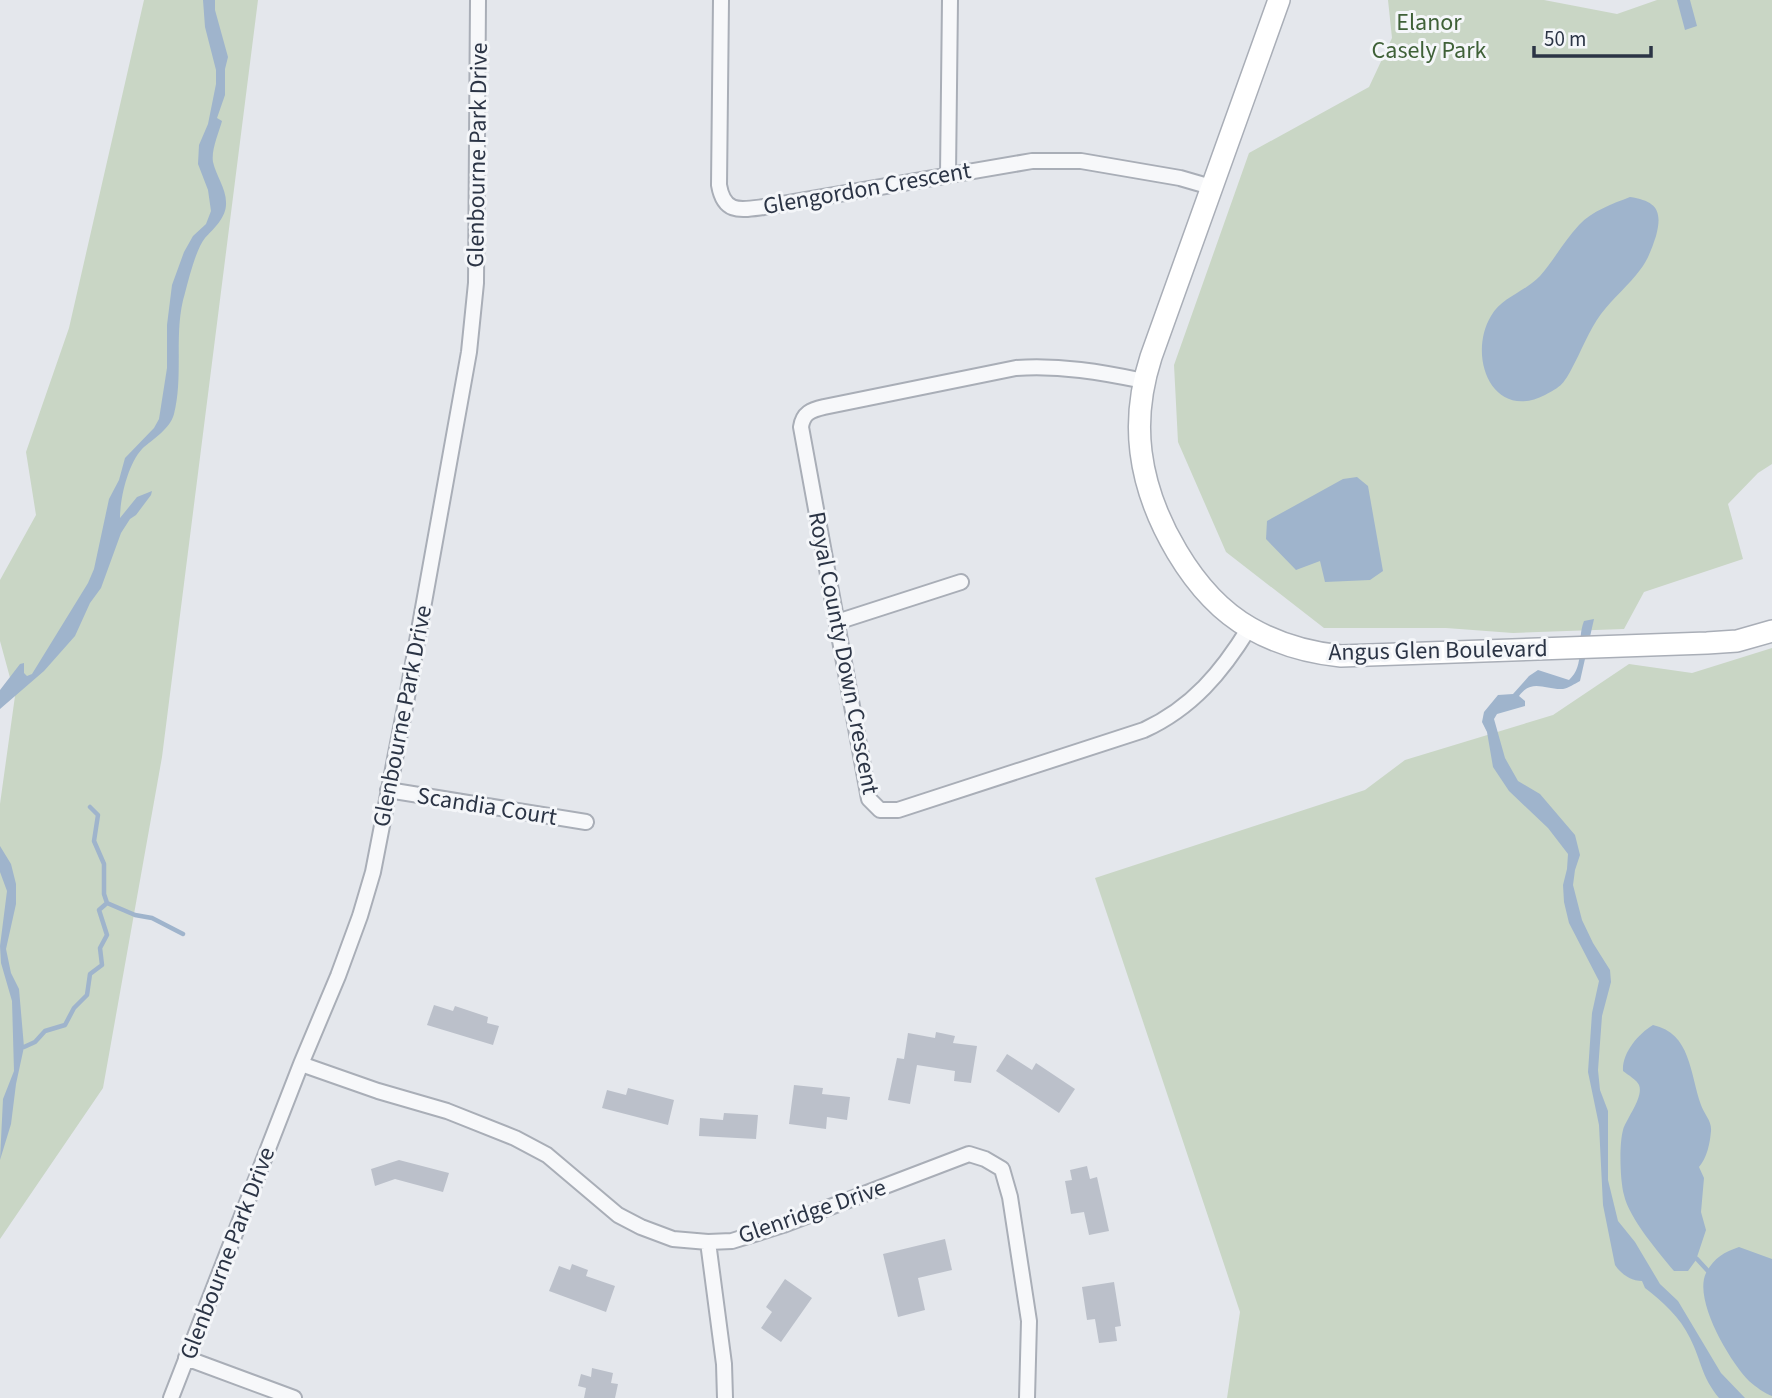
<svg xmlns="http://www.w3.org/2000/svg" width="1772" height="1398" font-family="'Source Sans 3',sans-serif">
<style>
.green{fill:#c9d6c5}
.water{fill:#9fb4cc}
.lines{fill:none;stroke-linecap:round;stroke-linejoin:round}
.stream{stroke:#9fb4cc;stroke-width:4.5}
.building{fill:#bbc0ca}
.street-casing{stroke:#a9aeb7;stroke-width:18}
.secondary-casing{stroke:#a9aeb7;stroke-width:24}
.street{stroke:#f7f8fa;stroke-width:14}
.secondary{stroke:#fff;stroke-width:21}
.labels{text-anchor:middle;stroke-width:6;stroke-linejoin:round;paint-order:stroke}
.park-label{font-size:24px;fill:#3f6138;stroke:#f4f6f9}
.street-label{font-size:24px;fill:#2b3445;stroke:#f4f6f9}
</style>
<rect width="100%" height="100%" fill="#e4e7ec"/>
<path class="green" d="M 144,0 L 258,0 L 162,757 L 103,1088 L 0,1239 L 0,804 L 15,696 L 0,641 L 0,580 L 36,515 L 26,452 L 69,328 Z
M 1388,0 L 1544,0 L 1617,14 L 1657,0 L 1772,0 L 1772,464 L 1758,473 L 1728,504 L 1743,559 L 1644,592 L 1624,629 L 1513,633 L 1446,628 L 1324,628 L 1226,552 L 1178,442 L 1174,365 L 1249,153 L 1369,87 L 1392,38 Z
M 1772,648 L 1772,1398 L 1227,1398 L 1240,1312 L 1095,878 L 1365,790 L 1405,760 L 1553,715 L 1629,664 L 1692,673 Z"/>
<path class="water" d="M 203,0 L 215,0 L 215,10 L 228,57 L 225,69 L 225,95 L 217,118 L 222,121 C 219,132 211,150 213,162 C 216,175 226,189 226,202 C 227,217 214,228 205,238 C 196,249 189,278 185,293 C 173,332 184,374 174,414 C 170,429 153,439 142,449 C 128,464 120,498 120,518 L 137,497 L 152,491 L 151,495 L 136,515 L 130,519 L 121,533 L 101,588 L 90,603 L 75,636 L 44,671 L 0,709 L 0,690 L 20,664 L 24,663 L 24,673 L 27,676 L 32,674 L 88,583 L 94,569 L 109,499 L 119,480 L 125,458 L 154,428 L 159,419 L 167,368 L 167,325 L 172,285 L 184,252 L 193,236 L 206,224 L 211,211 L 208,190 L 198,164 L 199,145 L 208,124 L 216,84 L 216,70 L 205,27 Z
M 1677,0 L 1690,0 L 1697,26 L 1685,30 Z
M 1630,197 C 1656,201 1663,210 1656,236 C 1652,248 1648,260 1640,270 C 1629,285 1613,298 1601,314 C 1589,330 1581,352 1571,370 C 1563,385 1560,387 1545,395 C 1492,422 1467,356 1491,316 C 1502,297 1525,292 1540,276 C 1554,260 1564,241 1579,225 C 1592,211 1612,204 1630,197 Z
M 1357,477 L 1368,486 L 1383,571 L 1370,580 L 1325,582 L 1320,561 L 1296,570 L 1266,539 L 1267,521 L 1343,479 Z
M 1594,619 L 1580,681 C 1574,684 1569,688 1563,689 C 1545,690 1532,678 1519,696 L 1525,701 L 1525,706 L 1497,714 L 1494,719 L 1505,758 L 1518,781 L 1540,794 L 1575,835 L 1580,855 L 1575,870 L 1573,885 L 1582,920 L 1593,943 L 1610,970 L 1611,982 L 1602,1016 L 1598,1070 L 1600,1090 L 1608,1111 L 1608,1180 L 1618,1221 L 1635,1242 L 1660,1284 L 1678,1301 L 1721,1373 L 1745,1398 L 1719,1398 C 1701,1376 1702,1362 1690,1338 C 1680,1317 1663,1302 1645,1288 L 1642,1281 C 1631,1281 1621,1274 1615,1265 L 1603,1205 L 1599,1125 L 1588,1072 L 1592,1013 L 1599,981 L 1569,923 L 1564,902 L 1563,885 L 1567,869 L 1568,854 L 1548,828 L 1509,791 L 1493,767 L 1487,732 L 1482,722 L 1484,712 L 1498,695 L 1513,694 L 1529,676 L 1538,670 L 1569,680 C 1586,665 1576,641 1584,621 Z
M 0,846 L 11,864 L 16,884 L 16,904 L 6,949 L 11,973 L 19,989 L 24,1047 L 16,1084 L 11,1124 L 0,1160 L 3,1099 L 14,1071 L 12,1001 L 1,963 L 0,946 L 7,891 L 0,872 Z
M 1653,1025 C 1691,1033 1690,1074 1701,1105 C 1704,1114 1712,1121 1711,1131 C 1710,1143 1707,1158 1699,1167 L 1704,1178 L 1701,1212 L 1706,1230 L 1696,1260 L 1688,1271 L 1674,1271 C 1659,1253 1629,1218 1624,1195 C 1620,1180 1619,1145 1623,1130 C 1626,1119 1644,1097 1639,1085 C 1637,1080 1628,1075 1623,1071 C 1622,1053 1638,1034 1653,1025 Z
M 1739,1247 L 1772,1259 L 1772,1396 C 1764,1393 1756,1387 1749,1381 C 1730,1362 1693,1300 1706,1273 C 1714,1258 1724,1252 1739,1247 Z"/>
<g class="lines">
<path class="stream" d="M 90,807 L 98,815 L 94,841 L 104,864 L 104,894 L 107,903
M 107,903 L 135,915 L 152,918 L 183,934
M 24,1047 L 35,1042 L 45,1031 L 65,1025 L 74,1008 L 87,995 L 90,974 L 102,965 L 100,948 L 107,935 L 99,910 L 107,903
M 1697,1259 L 1708,1271"/>
</g>
<path class="building" d="M 434,1005 L 453,1011 L 455,1006 L 488,1017 L 487,1023 L 499,1026 L 493,1045 L 427,1025 Z
M 936,1032 L 955,1036 L 953,1043 L 977,1046 L 971,1083 L 954,1081 L 955,1071 L 917,1065 L 910,1104 L 888,1100 L 897,1058 L 904,1059 L 908,1033 L 935,1038 Z
M 1007,1054 L 1032,1070 L 1036,1063 L 1075,1089 L 1059,1113 L 996,1071 Z
M 794,1085 L 823,1088 L 822,1094 L 850,1097 L 847,1120 L 827,1117 L 826,1129 L 789,1124 Z
M 628,1088 L 674,1100 L 668,1125 L 602,1108 L 607,1090 L 626,1095 Z
M 724,1113 L 758,1115 L 756,1139 L 699,1136 L 700,1118 L 723,1120 Z
M 399,1160 L 449,1173 L 443,1192 L 395,1179 L 375,1186 L 371,1169 Z
M 1087,1166 L 1090,1179 L 1097,1177 L 1109,1231 L 1089,1235 L 1084,1212 L 1071,1214 L 1065,1181 L 1072,1180 L 1070,1170 Z
M 945,1239 L 952,1270 L 918,1278 L 925,1310 L 898,1317 L 883,1254 Z
M 572,1264 L 588,1270 L 586,1276 L 615,1286 L 606,1312 L 549,1291 L 559,1266 L 570,1270 Z
M 785,1279 L 812,1298 L 781,1342 L 761,1328 L 772,1312 L 766,1307 Z
M 1114,1282 L 1121,1326 L 1115,1327 L 1117,1341 L 1099,1343 L 1095,1319 L 1087,1320 L 1082,1287 Z
M 592,1368 L 613,1373 L 611,1383 L 618,1384 L 615,1398 L 584,1398 L 586,1388 L 578,1386 L 581,1374 L 591,1377 Z"/>
<g class="lines">
<g class="street-casing">
<path id="street" d="M 721,0 L 719,185 C 724,214 740,210 764,207 L 1032,161 L 1081,161 L 1180,178 L 1211,187
M 948,174 L 950,0
M 1144,381 C 1101,372 1060,365 1016,368 L 824,407 C 811,410 803,413 801,427 L 869,799 L 880,810 L 898,810 L 1144,730 C 1192,708 1222,672 1249,628
M 837,622 L 961,582
M 388,790 L 586,822
M 301,1064 L 378,1091 L 447,1111 L 515,1138 L 547,1155 L 618,1215 L 641,1227 L 673,1239 L 708,1242 L 732,1241 L 783,1225 L 969,1154 L 985,1159 L 1002,1169 L 1010,1197 L 1029,1321 L 1027,1398
M 708,1242 L 724,1364 L 725,1398
M 186,1358 L 294,1398
M 171,1398 L 301,1064 L 338,976 L 360,916 L 373,872 L 407,697 L 469,352 L 476,283 L 478,0"/>
</g>
<g class="secondary-casing">
<path id="secondary" d="M 1279,0 L 1151,357 C 1141,388 1137,420 1141,452 C 1149,516 1193,596 1250,628 C 1278,644 1310,653 1341,656 L 1707,643 L 1737,641 L 1772,631"/>
</g>
<use href="#street" class="street"/>
<use href="#secondary" class="secondary"/>
</g>
<g class="labels">
<g class="park-label">
<text x="1429" y="30">Elanor<tspan x="1429" dy="28">Casely Park</tspan></text>
</g>
<g class="street-label">
<text transform="translate(477 155) rotate(-89)" y="8">Glenbourne Park Drive</text>
<text transform="translate(867 188) rotate(-10)" y="8">Glengordon Crescent</text>
<text transform="translate(1438 650) rotate(-1)" y="8">Angus Glen Boulevard</text>
<text transform="translate(844 653) rotate(79)" y="8">Royal County Down Crescent</text>
<text transform="translate(402 716) rotate(-79)" y="8">Glenbourne Park Drive</text>
<text transform="translate(487 806) rotate(9)" y="8">Scandia Court</text>
<text transform="translate(812 1211) rotate(-19)" y="8">Glenridge Drive</text>
<text transform="translate(227 1253) rotate(-69)" y="8">Glenbourne Park Drive</text>
</g>
</g>
<path d="M1534 46v10h117v-10" fill="none" stroke="#2b3445" stroke-width="3.5"/>
<text x="1544" y="46" font-size="21" fill="#2b3445" stroke="#f4f6f9" stroke-width="5" paint-order="stroke">50 m</text>
</svg>
